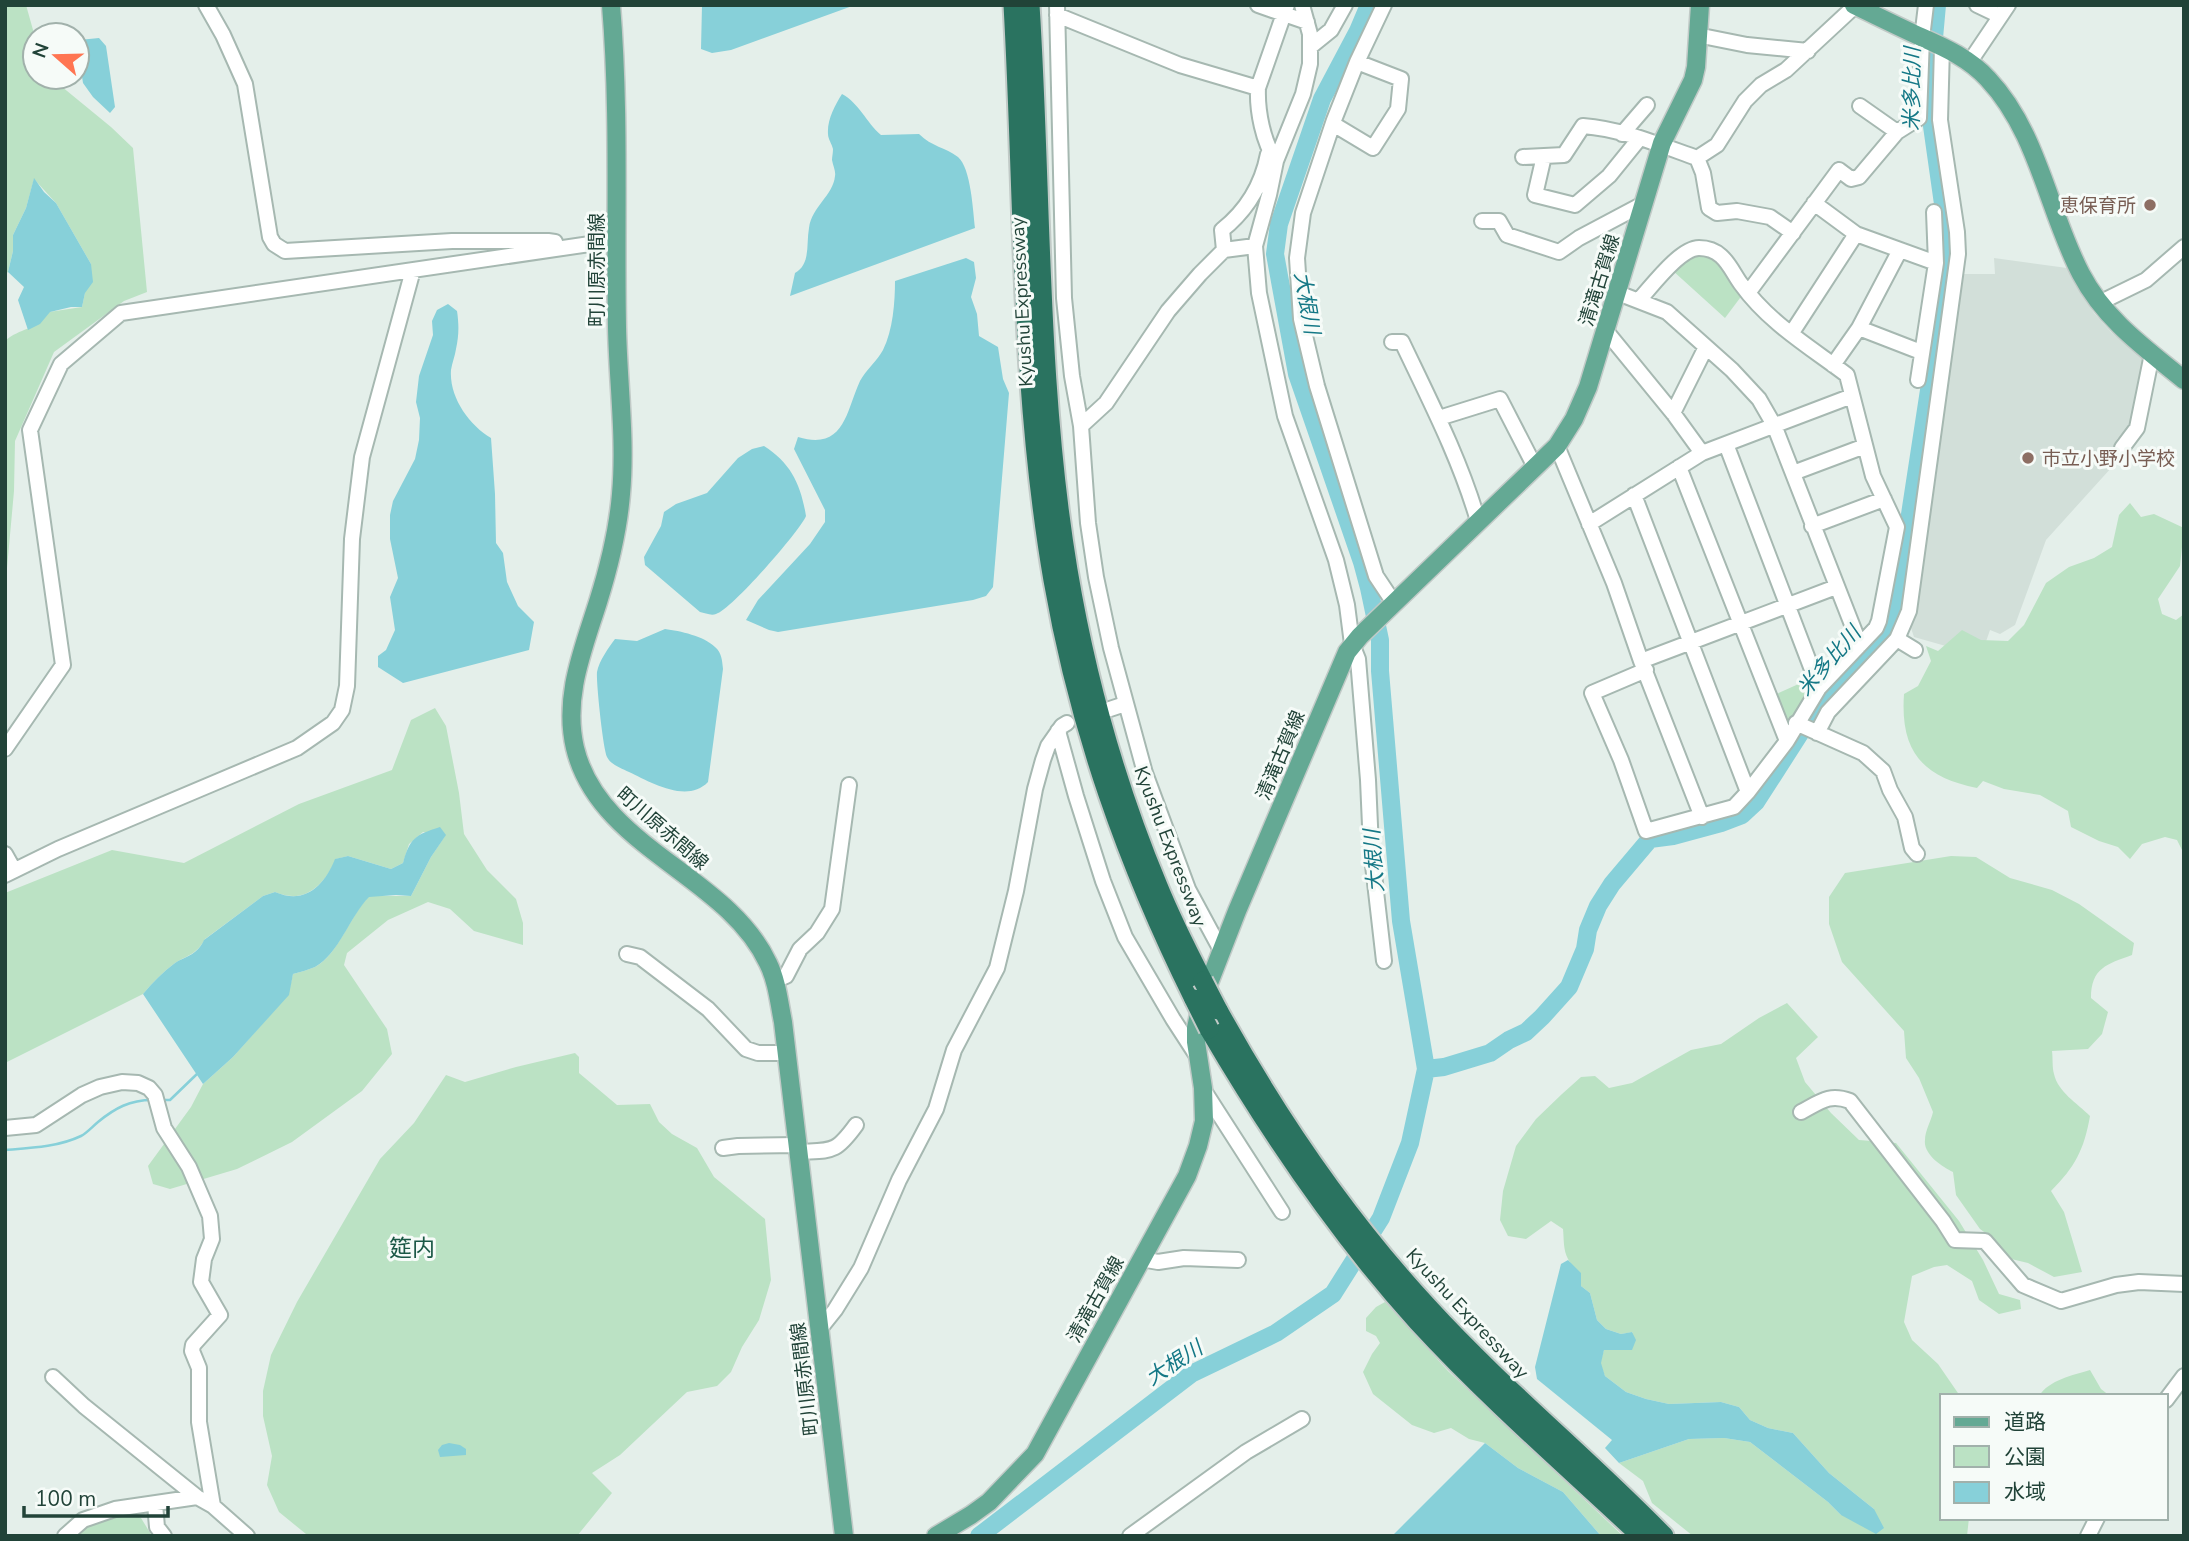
<svg xmlns="http://www.w3.org/2000/svg" width="2189" height="1541" font-family="'Nunito Sans','Noto Sans JP',sans-serif">
<style>
.built{fill:#d2dfd9}
.green{fill:#bbe2c4}
.water{fill:#87d0d9}
.lines{fill:none;stroke-linecap:round;stroke-linejoin:round}
.stream{stroke:#87d0d9;stroke-width:2.5}
.river{stroke:#87d0d9;stroke-width:18}
.minor-casing{stroke:#a6b8b1;stroke-width:18}
.major-casing{stroke:#c1cac7;stroke-width:21}
.highway-casing{stroke:#c1cac7;stroke-width:23}
.minor{stroke:#fff;stroke-width:14}
.major{stroke:#64a994;stroke-width:18}
.highway{stroke:#2a7360;stroke-width:19}
.highway-bridge-casing{stroke:#c1cac7;stroke-width:23;stroke-linecap:butt}
.highway-bridge{stroke:#2a7360;stroke-width:19}
.education-dot{fill:#8d6e63;stroke:#f6fbf8;stroke-width:2.5}
.labels{text-anchor:middle;stroke-width:6;stroke-linejoin:round;paint-order:stroke}
.education-label{font-size:19px;fill:#785e54;stroke:#f6fbf8;text-anchor:end}
.street-label{font-size:19px;fill:#214338;stroke:#f6fbf8}
.water-label{font-size:21px;font-style:italic;fill:#147886;stroke:#f6fbf8}
.quarter-label{font-size:23px;fill:#1b5846;stroke:#f6fbf8}
</style>
<rect width="100%" height="100%" fill="#e4efea"/>
<path class="built" d="M 1994,258 L 2067,268 L 2094,313 L 2111,332 L 2144,360 L 2130,429 L 2117,439 L 2121,457 L 2046,540 L 2015,625 L 2000,634 L 1990,630 L 1981,656 L 1914,637 L 1911,628 L 1916,610 L 1938,464 L 1937,459 L 1961,274 L 1995,274 Z"/>
<path class="green" d="M 5,5 L 26,5 L 35,37 L 35,77 L 50,77 L 111,127 L 133,148 L 147,292 L 124,301 L 54,352 L 15,441 L 14,491 L 5,590 L 5,341 C 21,327 34,332 49,312 L 82,307 L 91,264 L 56,203 L 34,179 L 26,208 L 13,235 L 13,251 L 8,272 L 5,274 Z
M 1699,252 L 1717,258 L 1743,294 L 1725,318 L 1672,270 Z
M 2130,503 L 2141,517 L 2154,514 L 2184,528 L 2180,566 L 2158,599 L 2162,614 L 2176,620 L 2184,614 L 2184,854 L 2177,840 L 2165,837 L 2142,844 L 2130,859 L 2118,847 L 2099,841 L 2071,827 L 2068,811 L 2040,795 L 2004,789 L 1983,781 L 1977,788 C 1922,777 1900,751 1904,694 L 1918,686 L 1931,661 L 1926,646 L 1938,651 L 1962,630 L 1981,640 L 2008,641 L 2024,625 L 2046,583 L 2069,567 L 2094,558 L 2112,547 L 2119,515 Z
M 1812,678 L 1815,686 L 1788,732 L 1772,696 Z
M 435,708 L 446,726 L 459,793 L 464,834 L 487,870 L 516,899 L 523,923 L 523,945 L 474,931 L 450,909 L 428,902 L 388,920 L 347,953 L 344,965 L 387,1029 L 392,1054 L 362,1091 L 292,1142 L 237,1169 L 170,1189 L 153,1184 L 148,1166 L 191,1107 L 203,1084 L 233,1057 L 288,995 L 293,974 C 300,972 308,970 315,967 C 338,955 350,916 369,896 L 411,896 L 431,857 L 445,836 L 423,832 L 409,844 L 403,863 L 391,869 L 348,856 L 336,859 C 324,885 305,905 275,892 L 263,896 L 205,939 C 197,954 188,955 175,963 C 163,972 152,983 143,994 L 5,1063 L 5,893 L 112,850 L 184,863 L 299,804 L 392,770 L 411,720 Z
M 1951,856 L 1976,857 L 2010,878 L 2052,890 L 2079,904 L 2134,943 L 2132,955 C 2107,964 2091,968 2091,998 L 2108,1012 L 2102,1034 L 2088,1049 L 2052,1051 C 2053,1058 2052,1067 2054,1074 C 2058,1092 2077,1103 2090,1116 C 2084,1150 2075,1167 2051,1191 L 2064,1212 L 2082,1272 L 2054,1277 L 2028,1263 L 2007,1258 L 1991,1237 L 1980,1229 L 1956,1195 L 1953,1172 C 1942,1167 1923,1154 1925,1140 C 1925,1131 1931,1121 1933,1112 L 1919,1078 L 1906,1058 L 1904,1031 L 1842,962 L 1829,924 L 1829,897 L 1845,873 Z
M 1787,1003 L 1818,1037 L 1796,1058 L 1805,1082 L 1831,1113 L 1859,1140 L 1896,1143 L 1959,1221 L 1983,1260 L 1999,1294 L 2020,1300 L 2021,1309 L 1999,1314 L 1979,1300 L 1972,1281 L 1947,1265 L 1934,1267 L 1912,1276 L 1904,1322 L 1912,1340 L 1938,1364 L 1960,1396 L 1942,1396 L 1942,1518 L 1969,1518 L 1967,1536 L 1693,1536 L 1652,1503 L 1643,1481 L 1619,1463 L 1689,1439 L 1724,1438 L 1750,1442 L 1828,1502 L 1841,1515 L 1874,1509 L 1829,1473 L 1793,1433 L 1768,1428 L 1750,1420 L 1739,1407 L 1721,1402 L 1669,1404 L 1646,1399 L 1626,1392 L 1605,1376 L 1600,1363 L 1604,1350 L 1633,1332 L 1621,1334 L 1606,1329 L 1597,1320 L 1590,1293 L 1581,1286 C 1580,1267 1576,1273 1568,1259 C 1563,1250 1564,1239 1563,1229 L 1551,1221 L 1526,1239 L 1508,1236 L 1500,1220 L 1503,1191 L 1516,1146 L 1536,1119 L 1562,1094 L 1581,1077 L 1595,1076 L 1609,1088 L 1632,1083 L 1691,1050 L 1721,1044 L 1759,1018 Z
M 575,1053 L 579,1057 L 579,1073 L 617,1105 L 650,1104 L 659,1122 L 672,1134 L 697,1148 L 714,1177 L 765,1219 L 771,1280 L 759,1320 L 742,1347 L 731,1372 L 717,1386 L 687,1392 L 620,1455 L 592,1473 L 612,1493 L 577,1536 L 434,1536 L 425,1534 L 416,1536 L 311,1536 L 306,1534 L 279,1512 L 267,1485 L 272,1456 L 263,1416 L 263,1391 L 271,1355 L 297,1302 L 380,1159 L 414,1123 L 446,1075 L 465,1082 L 516,1067 Z
M 1385,1302 L 1448,1371 L 1623,1536 L 1601,1536 L 1563,1492 L 1518,1468 L 1485,1443 L 1469,1439 L 1451,1428 L 1434,1433 L 1412,1425 L 1373,1394 L 1363,1372 L 1372,1354 L 1380,1343 L 1376,1336 L 1366,1331 L 1366,1318 L 1376,1307 Z
M 2090,1370 L 2101,1389 L 2110,1396 L 2039,1396 C 2049,1380 2073,1375 2090,1370 Z
M 131,1513 L 141,1518 L 152,1536 L 75,1536 L 89,1524 Z"/>
<path class="water" d="M 702,5 L 855,5 L 731,50 L 712,53 L 701,49 Z
M 99,38 L 106,46 L 115,107 L 110,113 L 93,97 L 83,83 L 77,44 L 79,40 Z
M 842,94 C 859,103 866,122 881,135 L 919,134 C 932,147 945,147 958,157 C 971,168 973,211 975,228 L 790,296 L 795,273 C 811,264 806,244 809,228 C 812,206 833,196 835,176 C 836,171 833,166 832,160 C 832,157 833,153 833,149 C 832,144 828,139 828,134 C 827,120 835,105 842,94 Z
M 34,178 L 44,192 L 56,203 L 91,264 L 93,282 L 85,293 L 82,307 L 71,307 L 50,312 L 40,324 L 28,330 L 18,300 L 24,287 L 8,272 L 13,251 L 13,235 L 26,208 Z
M 966,258 L 974,262 L 976,278 L 971,297 L 977,314 L 979,336 L 998,347 L 1003,379 L 1009,393 L 993,587 L 986,596 L 973,600 L 778,632 L 769,630 L 746,620 L 758,600 L 810,544 L 825,522 L 825,510 L 794,449 L 798,437 C 845,451 846,411 860,381 C 866,370 877,361 883,350 C 893,330 895,302 895,281 Z
M 448,304 L 457,311 C 459,324 459,336 456,349 C 455,356 452,363 451,370 C 449,397 469,425 491,438 L 495,494 L 496,543 L 503,553 L 507,582 L 518,606 L 534,622 L 529,650 L 403,683 L 378,667 L 378,656 L 386,650 L 395,630 L 390,597 L 398,578 L 390,539 L 390,515 L 393,501 L 415,459 L 419,440 L 420,418 L 416,402 L 419,376 L 433,335 L 432,321 L 437,310 Z
M 764,446 C 791,463 801,485 806,516 C 800,531 731,610 716,614 C 711,616 705,613 700,612 L 645,565 L 644,557 L 661,526 L 664,512 L 676,504 L 707,493 L 738,458 L 752,449 Z
M 665,629 C 680,631 704,636 715,647 C 722,653 722,661 723,669 L 708,782 C 687,804 650,782 629,772 C 621,768 611,765 607,757 C 603,748 596,682 597,672 C 599,661 609,647 615,639 L 637,641 Z
M 440,827 L 446,835 L 431,857 L 411,896 L 396,895 L 369,897 C 350,916 339,954 315,967 C 308,970 300,972 293,974 L 289,995 L 233,1057 L 203,1084 L 143,994 C 152,983 163,972 175,963 C 188,955 197,955 204,940 L 263,896 L 275,892 C 305,905 324,886 335,859 L 348,856 L 391,869 L 403,863 C 410,838 415,835 440,827 Z
M 1568,1260 L 1581,1273 L 1581,1286 L 1590,1293 L 1597,1320 L 1606,1329 L 1621,1334 L 1632,1332 L 1636,1340 L 1632,1350 L 1604,1350 L 1601,1363 L 1605,1376 L 1626,1392 L 1646,1399 L 1669,1404 L 1721,1402 L 1739,1407 L 1750,1420 L 1768,1428 L 1793,1433 L 1829,1473 L 1874,1509 L 1884,1528 L 1876,1534 L 1841,1515 L 1828,1502 L 1750,1442 L 1724,1438 L 1689,1439 L 1619,1463 L 1605,1448 L 1612,1440 L 1537,1379 L 1535,1367 L 1561,1264 Z
M 449,1443 L 460,1445 L 466,1449 L 466,1455 L 440,1457 L 438,1450 L 442,1445 Z
M 1485,1443 L 1518,1468 L 1563,1492 L 1601,1536 L 1392,1536 Z"/>
<g class="lines">
<path class="stream" d="M 162,1100 L 170,1100 L 198,1073
M 5,1150 C 31,1148 58,1147 81,1136 C 87,1133 92,1127 98,1122 C 115,1108 130,1100 152,1100"/>
<path class="river" d="M 1426,1069 L 1444,1067 L 1490,1053 L 1509,1040 L 1526,1032 L 1542,1017 L 1569,987 L 1585,949 L 1588,930 L 1598,906 L 1612,884 L 1650,839 L 1673,836 L 1721,823 L 1742,815 L 1756,802 L 1817,707 L 1851,667 L 1872,650 L 1887,627 L 1896,608 L 1899,569 L 1907,534 L 1946,279 L 1948,246 L 1945,218 L 1931,119 L 1932,60 L 1937,5
M 979,1536 L 1191,1374 L 1276,1333 L 1333,1294 L 1381,1218 L 1410,1143 L 1426,1069 L 1401,921 L 1380,671 L 1380,640 L 1369,588 L 1362,562 L 1297,374 L 1275,254 L 1279,224 L 1322,99 L 1358,31 L 1369,5"/>
<g class="minor-casing">
<path id="minor" d="M 206,5 L 223,35 L 245,84 L 270,237 L 274,244 L 285,251 L 452,241 L 548,241 L 555,242 L 556,245
M 1057,5 L 1064,298 L 1072,376 L 1081,426 L 1088,523 L 1096,577 L 1111,648 L 1145,773 L 1188,889 L 1222,952
M 1258,5 L 1307,22
M 1302,5 L 1310,34 L 1310,64 L 1303,94 L 1276,161 L 1269,195 L 1255,246 L 1259,293 L 1285,416 L 1336,560 L 1347,605 L 1352,644 L 1358,659 L 1368,780 L 1371,848 L 1384,961
M 1384,5 L 1357,62 L 1334,120 L 1303,213 L 1297,258 L 1301,319 L 1317,386 L 1376,576 L 1394,603
M 1977,5 L 2000,16
M 1057,15 L 1180,65 L 1258,88
M 1697,35 L 1747,45 L 1808,51
M 1310,47 L 1331,30 L 1345,5
M 1969,63 L 2008,5
M 1860,106 L 1897,132
M 1333,124 L 1373,148 L 1398,109 L 1401,79 L 1357,62
M 1622,134 L 1647,105
M 1544,156 L 1535,195 L 1575,205 L 1609,176 L 1639,139
M 1523,157 L 1564,155 L 1583,126 C 1622,129 1660,145 1697,158 L 1717,145 L 1745,101 L 1761,85 L 1786,70 L 1856,5
M 1697,158 L 1703,173 L 1709,208 L 1717,213 L 1737,211 L 1770,217 L 1793,233
M 1276,161 C 1263,142 1257,111 1258,88 L 1287,5
M 1814,203 L 1856,234 L 1936,263
M 1482,221 L 1499,221 L 1507,235 L 1559,252 L 1579,238 L 1643,204
M 1224,250 L 1222,230 C 1246,211 1262,185 1268,154
M 1618,293 L 1667,312 L 1732,370 L 1759,399 L 1774,425 L 1860,645
M 1748,293 L 1839,170 L 1851,179 L 1859,177 L 1897,132 L 1919,118 L 1922,38 L 1926,5
M 1639,300 C 1652,286 1680,248 1699,248 C 1724,248 1730,269 1741,284 C 1769,323 1810,347 1847,375 L 1873,476 L 1897,527 L 1879,621 L 1876,628 L 1819,688 L 1787,741 L 1748,792 L 1734,807 L 1646,831 L 1621,760 L 1592,693 L 1646,670
M 2099,303 L 2146,280 L 2184,247
M 1859,328 L 1921,352
M 1606,331 L 1673,413 L 1702,453
M 1791,334 L 1856,234
M 1392,342 L 1402,342 C 1430,401 1460,459 1478,521
M 1833,365 L 1859,328 L 1900,250
M 1918,380 L 1936,263 L 1934,212
M 1673,413 L 1706,347
M 1439,418 L 1500,399 L 1535,467
M 1081,426 L 1106,403 L 1168,311 L 1200,274 L 1224,250 L 1255,246
M 1726,444 L 1819,688
M 1557,446 L 1614,583 L 1641,661 L 1702,817
M 2122,448 L 2137,428 L 2152,354
M 1679,467 L 1787,741
M 1793,473 L 1865,446
M 1634,495 L 1748,792
M 1589,524 L 1702,453 L 1852,396
M 1812,526 L 1884,499
M 1897,639 L 1915,650
M 1641,661 L 1836,587
M 1110,709 L 1125,704
M 1796,723 L 1863,753 L 1883,771 L 1890,790 L 1905,817 L 1912,848 L 1917,854
M 1058,731 L 1076,796 L 1103,881 L 1125,937 L 1173,1019 L 1197,1056
M 1817,733 L 1828,712 L 1897,639 L 1909,611 L 1958,254 L 1957,232 L 1940,120 L 1942,47
M 5,749 L 63,665 L 30,430 L 61,364 L 121,313 L 617,240
M 5,854 L 14,870
M 5,875 L 58,849 L 297,748 L 333,723 L 342,710 L 347,686 L 352,539 L 362,457 L 413,270
M 627,954 L 640,957 L 708,1009 L 746,1049 L 758,1053 L 786,1053
M 774,981 L 786,976 L 800,949 L 817,933 L 832,909 L 849,785
M 1203,1089 L 1282,1212
M 1801,1112 C 1820,1102 1829,1093 1850,1101 L 1943,1221 L 1955,1240 L 1985,1241 L 2023,1285 L 2061,1301 L 2116,1285 L 2139,1282 L 2184,1284
M 5,1128 L 36,1125 L 82,1095 L 100,1087 L 122,1082 L 138,1083 L 149,1088 L 155,1095 L 164,1128 L 189,1167 L 210,1216 L 212,1239 L 204,1259 L 201,1282 L 220,1315 L 193,1345 L 192,1351 L 199,1368 L 199,1422 L 213,1506
M 723,1148 L 738,1146 L 797,1145
M 798,1152 C 832,1150 835,1154 856,1125
M 1141,1259 L 1158,1262 L 1184,1258 L 1238,1260
M 819,1330 L 835,1310 L 861,1268 L 899,1180 L 936,1109 L 954,1050 L 997,968 L 1016,891 L 1035,789 L 1043,760 L 1048,746 L 1062,726 L 1067,723
M 53,1377 L 84,1406 L 197,1497 L 213,1506 L 247,1536
M 2166,1400 L 2184,1376
M 155,1504 L 157,1527 L 164,1536
M 65,1536 L 83,1520 L 115,1509 L 197,1497
M 1130,1536 L 1246,1452 L 1302,1419
M 2088,1536 L 2097,1518"/>
</g>
<g class="major-casing">
<path id="major" d="M 611,5 C 620,113 615,220 617,327 C 618,382 626,439 621,494 C 618,531 609,567 598,602 C 583,650 563,697 575,748 C 599,848 727,875 768,963 C 777,981 779,1002 783,1022 L 844,1536
M 1854,5 C 1877,16 1899,27 1921,37 C 1946,48 1970,59 1988,79 C 2038,132 2048,211 2081,274 C 2105,320 2145,348 2184,380
M 936,1536 L 971,1515 L 989,1502 L 1035,1454 L 1187,1176 L 1198,1146 L 1204,1121 L 1203,1088 L 1196,1042 L 1196,1028 L 1202,1001 L 1237,911 L 1347,652 L 1360,636 L 1557,446 L 1574,419 L 1588,387 L 1662,143 L 1693,80 L 1696,67 L 1700,5"/>
</g>
<g class="highway-casing">
<path id="highway" d="M 1013,5 C 1024,197 1020,390 1053,580 C 1079,729 1127,864 1194,999
M 1030,5 C 1042,193 1037,384 1068,570 C 1086,677 1116,785 1158,886 C 1171,918 1187,950 1203,981
M 1218,1010 C 1277,1117 1345,1217 1428,1307 C 1502,1388 1587,1457 1664,1536
M 1209,1029 C 1270,1133 1337,1233 1418,1322 C 1488,1398 1566,1466 1641,1536"/>
</g>
<use href="#minor" class="minor"/>
<use href="#major" class="major"/>
<use href="#highway" class="highway"/>
<g class="highway-bridge-casing">
<path id="highway-bridge" d="M 1203,981 L 1218,1010
M 1194,999 L 1209,1029"/>
</g>
<use href="#highway-bridge" class="highway-bridge"/>
</g>
<g class="education-dot">
<circle cx="2150" cy="205" r="7"/>
<circle cx="2028" cy="458" r="7"/>
</g>
<g class="labels">
<g class="education-label">
<text x="2136" y="212">恵保育所</text>
<text x="2042" y="465" text-anchor="start">市立小野小学校</text>
</g>
<g class="street-label">
<text transform="translate(596 270) rotate(-90)" y="7">町川原赤間線</text>
<text transform="translate(1599 280) rotate(-73)" y="7">清滝古賀線</text>
<text transform="translate(1021 302) rotate(-93)" y="7">Kyushu Expressway</text>
<text transform="translate(1280 755) rotate(-67)" y="7">清滝古賀線</text>
<text transform="translate(663 828) rotate(41)" y="7">町川原赤間線</text>
<text transform="translate(1171 846) rotate(69)" y="7">Kyushu Expressway</text>
<text transform="translate(1095 1299) rotate(-61)" y="7">清滝古賀線</text>
<text transform="translate(1468 1313) rotate(47)" y="7">Kyushu Expressway</text>
<text transform="translate(804 1379) rotate(-97)" y="7">町川原赤間線</text>
</g>
<g class="water-label">
<text transform="translate(1912 89) rotate(-89)" y="7">米多比川</text>
<text transform="translate(1307 303) rotate(80)" y="7">大根川</text>
<text transform="translate(1829 661) rotate(-49)" y="7">米多比川</text>
<text transform="translate(1374 861) rotate(-94)" y="7">大根川</text>
<text transform="translate(1174 1363) rotate(-33)" y="7">大根川</text>
</g>
<g class="quarter-label">
<text x="412" y="1256">筵内</text>
</g>
</g>
<rect width="2189" height="1541" fill="none" stroke="#214338" stroke-width="14"/>
<rect x="1940" y="1394" width="228" height="126" fill="#f6fbf8" stroke="#a1b1ab" stroke-width="2"/>
<rect x="1954" y="1417" width="35" height="10" fill="#64a994" stroke="#a1b1ab" stroke-width="2"/>
<text x="2004" y="1429" font-size="21" fill="#214338">道路</text>
<rect x="1954" y="1446" width="35" height="21" fill="#bbe2c4" stroke="#a1b1ab" stroke-width="2"/>
<text x="2004" y="1464" font-size="21" fill="#214338">公園</text>
<rect x="1954" y="1482" width="35" height="21" fill="#87d0d9" stroke="#a1b1ab" stroke-width="2"/>
<text x="2004" y="1499" font-size="21" fill="#214338">水域</text>
<g transform="translate(56 56) rotate(290)"><circle r="33" fill="#f6fbf8" stroke="#a1b1ab" stroke-width="2"/>
<path d="M0-5L12 26L0 18L-12 26Z" fill="#ff7552"/>
<text y="-10" font-size="19" font-weight="bold" text-anchor="middle" fill="#214338">N</text>
</g>
<path d="M24 1506v10h144v-10" fill="none" stroke="#214338" stroke-width="3.5"/>
<text x="35" y="1506" font-size="21" fill="#214338" stroke="#f6fbf8" stroke-width="5" paint-order="stroke">100 m</text>
</svg>
